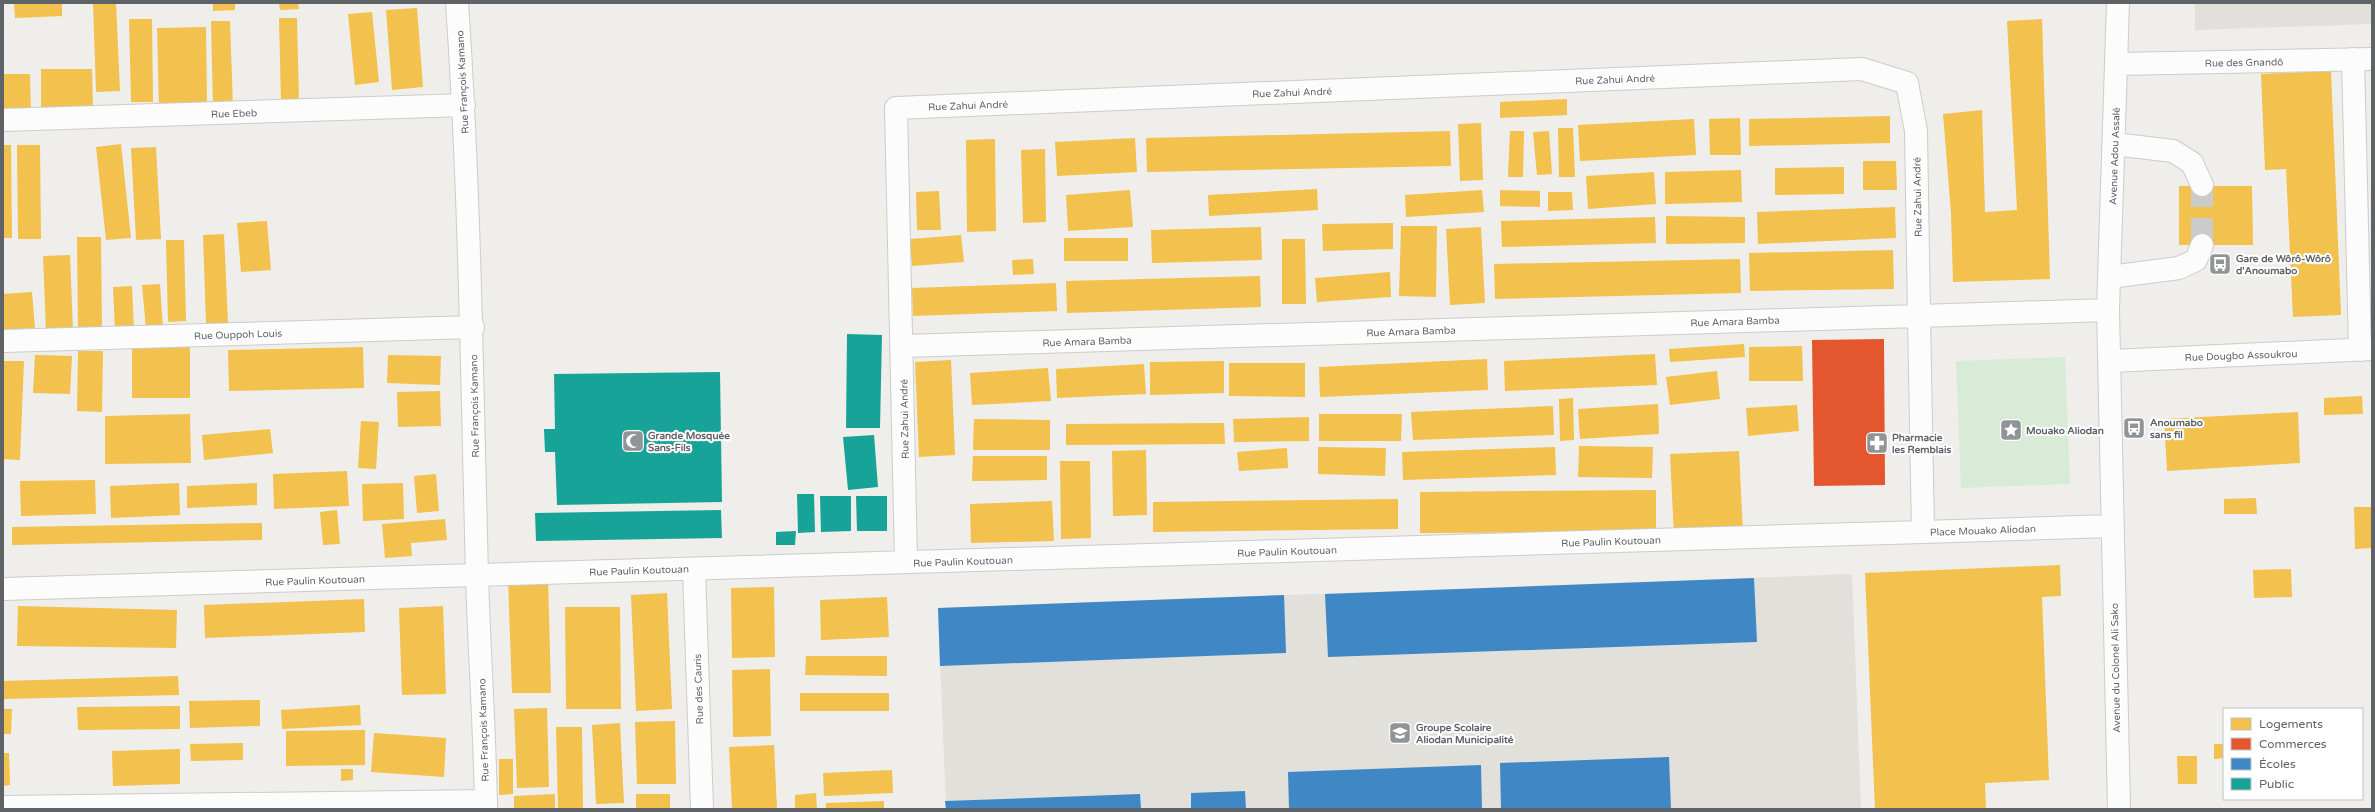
<svg xmlns="http://www.w3.org/2000/svg" width="2375" height="812" font-family="'Varela Round',sans-serif">
<style>
.education{fill:#e2e0da}
.green{fill:#d8ebd6}
.homes{fill:#f2c14e}
.shops{fill:#e4572e}
.schools{fill:#3f88c5}
.public{fill:#17a398}
.lines{fill:none;stroke-linecap:round;stroke-linejoin:round}
.minor-tunnel{stroke:#cbcbca;stroke-width:22;stroke-dasharray:22 11;stroke-linecap:butt}
.minor-casing{stroke:#cbcccc;stroke-width:24}
.minor{stroke:#fdfcfc;stroke-width:22}
.labels{text-anchor:middle;stroke-width:4;stroke-linejoin:round;paint-order:stroke}
.street-label{font-size:10px;fill:#5f6368;stroke:#fff}
.poi-label{font-size:10px;font-weight:bold;fill:#5f6368;stroke:#fff;text-anchor:start}
</style>
<rect width="100%" height="100%" fill="#efeeea"/>
<path class="education" d="M 2195,3 L 2372,3 L 2372,24 L 2195,30 Z
M 1852,574 L 1861,809 L 946,809 L 938,608 Z"/>
<path class="green" d="M 2065,357 L 2070,484 L 1961,488 L 1956,361 Z"/>
<path class="homes" d="M 14,3 L 62,3 L 62,16 L 15,18 Z
M 93,3 L 116,3 L 120,91 L 96,92 Z
M 213,3 L 235,3 L 235,10 L 213,11 Z
M 279,3 L 298,3 L 299,9 L 280,10 Z
M 417,8 L 423,87 L 392,90 L 386,10 Z
M 372,12 L 379,82 L 355,85 L 348,14 Z
M 279,18 L 297,18 L 299,102 L 281,102 Z
M 129,19 L 152,19 L 153,102 L 131,102 Z
M 2042,19 L 2050,279 L 1953,282 L 1951,213 L 1943,114 L 1982,110 L 1985,212 L 2017,210 L 2007,21 Z
M 211,21 L 230,21 L 233,107 L 213,107 Z
M 206,27 L 207,107 L 159,109 L 157,28 Z
M 41,69 L 92,69 L 93,108 L 41,108 Z
M 2331,71 L 2341,315 L 2293,317 L 2286,169 L 2265,170 L 2261,74 Z
M 3,74 L 30,74 L 31,113 L 3,113 Z
M 1567,99 L 1567,115 L 1500,118 L 1500,102 Z
M 1890,116 L 1890,143 L 1749,146 L 1749,119 Z
M 1740,118 L 1741,155 L 1710,155 L 1709,119 Z
M 1694,119 L 1696,155 L 1580,161 L 1578,125 Z
M 1481,123 L 1483,180 L 1460,181 L 1458,124 Z
M 1558,128 L 1573,128 L 1575,177 L 1559,177 Z
M 1450,131 L 1451,166 L 1147,172 L 1146,138 Z
M 1510,131 L 1524,131 L 1523,177 L 1508,177 Z
M 1549,131 L 1552,174 L 1537,175 L 1533,132 Z
M 1135,138 L 1137,172 L 1057,176 L 1055,142 Z
M 995,139 L 996,231 L 967,232 L 966,140 Z
M 121,144 L 131,238 L 106,240 L 96,147 Z
M 3,145 L 11,145 L 12,238 L 3,238 Z
M 17,145 L 40,145 L 41,239 L 18,239 Z
M 156,147 L 161,239 L 136,240 L 131,148 Z
M 1045,149 L 1046,222 L 1023,223 L 1021,150 Z
M 1863,161 L 1896,161 L 1897,190 L 1863,190 Z
M 1844,167 L 1844,194 L 1775,195 L 1775,168 Z
M 1741,170 L 1742,202 L 1665,204 L 1665,172 Z
M 1654,172 L 1656,204 L 1588,209 L 1586,176 Z
M 2179,186 L 2252,186 L 2253,245 L 2179,245 Z
M 1317,189 L 1318,210 L 1209,216 L 1208,195 Z
M 1130,190 L 1133,227 L 1068,231 L 1066,195 Z
M 1482,190 L 1484,212 L 1406,217 L 1405,195 Z
M 1500,190 L 1540,191 L 1540,207 L 1500,206 Z
M 939,191 L 941,230 L 917,230 L 916,192 Z
M 1548,192 L 1572,192 L 1573,210 L 1548,211 Z
M 1895,207 L 1896,238 L 1758,244 L 1757,212 Z
M 1666,216 L 1745,217 L 1745,243 L 1666,244 Z
M 1655,217 L 1656,243 L 1502,247 L 1501,221 Z
M 267,221 L 271,270 L 241,272 L 237,223 Z
M 1393,223 L 1393,249 L 1323,251 L 1322,224 Z
M 1401,226 L 1437,226 L 1436,297 L 1399,296 Z
M 1261,227 L 1262,260 L 1152,263 L 1151,230 Z
M 1481,227 L 1485,303 L 1450,305 L 1446,229 Z
M 224,234 L 228,323 L 206,323 L 203,235 Z
M 961,235 L 964,262 L 912,266 L 910,239 Z
M 77,237 L 101,237 L 102,330 L 78,330 Z
M 1064,238 L 1128,238 L 1128,261 L 1064,261 Z
M 1282,239 L 1305,239 L 1306,304 L 1282,304 Z
M 166,240 L 184,240 L 186,321 L 168,322 Z
M 1893,250 L 1894,289 L 1750,291 L 1749,253 Z
M 70,255 L 73,331 L 46,331 L 43,256 Z
M 1033,259 L 1034,274 L 1013,275 L 1012,260 Z
M 1740,259 L 1741,293 L 1495,299 L 1494,264 Z
M 1390,272 L 1391,297 L 1317,302 L 1315,278 Z
M 1260,276 L 1261,307 L 1067,313 L 1066,281 Z
M 1056,283 L 1057,311 L 913,316 L 912,288 Z
M 160,284 L 163,328 L 146,329 L 142,285 Z
M 132,286 L 134,329 L 115,330 L 113,287 Z
M 32,292 L 35,328 L 3,330 L 3,294 Z
M 1744,344 L 1745,357 L 1670,362 L 1669,349 Z
M 1802,346 L 1803,381 L 1749,381 L 1749,347 Z
M 190,347 L 190,398 L 132,398 L 132,348 Z
M 363,347 L 364,388 L 229,391 L 228,350 Z
M 78,351 L 103,351 L 102,412 L 77,411 Z
M 1655,354 L 1657,385 L 1505,391 L 1504,361 Z
M 35,355 L 72,356 L 70,394 L 33,393 Z
M 388,355 L 441,356 L 440,385 L 387,383 Z
M 1487,359 L 1488,390 L 1320,397 L 1319,367 Z
M 951,360 L 955,455 L 919,457 L 915,362 Z
M 3,361 L 24,361 L 20,460 L 3,459 Z
M 1224,361 L 1224,393 L 1150,395 L 1150,362 Z
M 1229,363 L 1305,363 L 1305,397 L 1229,396 Z
M 1144,364 L 1146,394 L 1057,398 L 1056,369 Z
M 1048,368 L 1051,401 L 972,405 L 970,373 Z
M 1717,371 L 1720,399 L 1670,405 L 1666,377 Z
M 440,391 L 441,426 L 398,427 L 397,392 Z
M 2362,396 L 2363,414 L 2324,415 L 2324,398 Z
M 1573,398 L 1574,440 L 1560,441 L 1559,399 Z
M 1658,404 L 1659,434 L 1580,439 L 1578,409 Z
M 1797,405 L 1799,431 L 1748,436 L 1746,408 Z
M 1553,406 L 1554,435 L 1413,440 L 1411,412 Z
M 2298,412 L 2300,463 L 2167,471 L 2164,419 Z
M 190,414 L 191,463 L 105,464 L 105,416 Z
M 1319,414 L 1402,414 L 1401,441 L 1319,441 Z
M 1309,417 L 1309,441 L 1234,442 L 1233,419 Z
M 974,419 L 1050,420 L 1050,450 L 973,450 Z
M 361,421 L 379,422 L 376,469 L 358,468 Z
M 1224,423 L 1225,444 L 1066,445 L 1066,424 Z
M 270,429 L 273,453 L 204,460 L 202,435 Z
M 1579,446 L 1653,447 L 1652,478 L 1578,477 Z
M 1318,447 L 1386,448 L 1385,476 L 1318,474 Z
M 1555,447 L 1556,475 L 1403,480 L 1402,452 Z
M 1287,448 L 1288,468 L 1239,471 L 1237,452 Z
M 1146,450 L 1147,515 L 1113,516 L 1112,451 Z
M 1739,451 L 1743,533 L 1674,536 L 1670,454 Z
M 973,456 L 1047,456 L 1047,480 L 972,481 Z
M 1060,461 L 1090,461 L 1091,538 L 1061,539 Z
M 347,471 L 349,506 L 274,509 L 273,474 Z
M 436,474 L 439,511 L 417,513 L 414,476 Z
M 95,480 L 96,514 L 21,516 L 20,481 Z
M 179,483 L 180,515 L 111,518 L 110,486 Z
M 257,483 L 257,505 L 187,508 L 187,486 Z
M 403,483 L 404,519 L 363,521 L 362,484 Z
M 1656,490 L 1656,532 L 1420,533 L 1420,492 Z
M 2256,498 L 2257,514 L 2224,514 L 2224,499 Z
M 1398,499 L 1398,529 L 1153,532 L 1153,502 Z
M 1052,501 L 1054,541 L 971,543 L 970,504 Z
M 2354,507 L 2372,507 L 2372,548 L 2355,549 Z
M 337,510 L 340,544 L 323,545 L 320,512 Z
M 445,519 L 447,540 L 411,543 L 412,556 L 385,558 L 382,524 Z
M 262,523 L 262,540 L 12,545 L 12,527 Z
M 2060,565 L 2061,596 L 2042,597 L 2049,780 L 1985,783 L 1986,809 L 1875,809 L 1865,573 Z
M 2291,569 L 2292,597 L 2254,598 L 2253,570 Z
M 548,578 L 551,693 L 512,693 L 508,579 Z
M 774,587 L 775,657 L 732,658 L 731,588 Z
M 667,593 L 672,709 L 636,711 L 631,595 Z
M 887,597 L 889,637 L 821,640 L 820,600 Z
M 364,599 L 365,632 L 205,638 L 204,605 Z
M 18,606 L 177,610 L 176,648 L 17,646 Z
M 443,606 L 446,694 L 402,695 L 399,608 Z
M 565,607 L 620,607 L 621,709 L 566,709 Z
M 806,656 L 887,656 L 887,676 L 805,675 Z
M 770,669 L 771,736 L 733,737 L 732,670 Z
M 178,676 L 179,695 L 3,699 L 3,681 Z
M 800,693 L 889,693 L 889,711 L 800,711 Z
M 260,700 L 260,726 L 190,728 L 189,701 Z
M 360,705 L 361,725 L 282,729 L 281,710 Z
M 180,706 L 180,729 L 78,730 L 77,707 Z
M 547,708 L 549,787 L 517,788 L 514,709 Z
M 3,709 L 12,709 L 11,734 L 3,734 Z
M 675,721 L 676,784 L 637,784 L 635,722 Z
M 620,723 L 624,803 L 596,804 L 592,725 Z
M 556,727 L 582,727 L 583,809 L 558,809 Z
M 365,730 L 365,765 L 286,766 L 286,731 Z
M 374,733 L 446,738 L 444,777 L 371,772 Z
M 243,743 L 243,760 L 191,761 L 190,744 Z
M 2214,744 L 2224,744 L 2224,758 L 2214,759 Z
M 774,745 L 777,809 L 732,809 L 729,747 Z
M 180,749 L 180,784 L 113,786 L 112,751 Z
M 3,753 L 9,753 L 10,785 L 3,786 Z
M 2177,756 L 2197,756 L 2197,784 L 2178,784 Z
M 499,759 L 513,759 L 513,794 L 499,795 Z
M 341,769 L 353,769 L 353,780 L 341,781 Z
M 892,770 L 893,793 L 824,796 L 823,773 Z
M 816,793 L 817,809 L 795,809 L 795,795 Z
M 555,794 L 555,809 L 514,809 L 514,796 Z
M 636,794 L 670,794 L 670,809 L 636,809 Z
M 884,801 L 884,809 L 826,809 L 826,803 Z"/>
<path class="shops" d="M 1884,339 L 1885,485 L 1814,486 L 1812,340 Z"/>
<path class="schools" d="M 1754,578 L 1757,642 L 1328,657 L 1325,594 Z
M 1284,595 L 1286,653 L 940,666 L 938,608 Z
M 1669,757 L 1671,809 L 1501,809 L 1500,763 Z
M 1481,765 L 1482,809 L 1289,809 L 1288,772 Z
M 1245,791 L 1246,809 L 1191,809 L 1191,793 Z
M 1140,794 L 1141,809 L 946,809 L 945,801 Z"/>
<path class="public" d="M 847,334 L 882,335 L 880,428 L 846,428 Z
M 720,372 L 722,502 L 557,505 L 555,452 L 545,452 L 544,429 L 555,429 L 554,374 Z
M 874,435 L 878,487 L 848,490 L 843,437 Z
M 797,494 L 814,494 L 815,532 L 798,533 Z
M 820,496 L 851,496 L 851,531 L 821,532 Z
M 856,496 L 887,496 L 887,531 L 857,531 Z
M 721,510 L 722,538 L 536,541 L 535,513 Z
M 796,531 L 795,545 L 776,545 L 776,532 Z"/>
<g class="lines">
<path class="minor-tunnel" d="M 2202,185 L 2202,245"/>
<g class="minor-casing">
<path id="minor" d="M 457,3 C 470,193 472,384 477,574 C 479,652 485,731 486,809
M 2118,3 L 2108,310 L 2119,809
M 2353,59 L 2360,350
M 2117,64 L 2372,59
M 3,120 L 464,105
M 2114,144 L 2173,151 L 2192,163 L 2202,185
M 2110,277 L 2179,268 L 2196,260 L 2202,245
M 2108,310 L 1919,316 L 1923,532 L 2112,526
M 3,341 L 473,327
M 903,346 L 1919,316 L 1916,131 L 1907,83 L 1862,69 L 896,108 L 906,562
M 2111,361 L 2372,349
M 694,569 L 702,809
M 3,589 L 1923,532
M 3,807 L 486,801"/>
</g>
<use href="#minor" class="minor"/>
</g>
<defs>
<g id="bus-square" transform="scale(1.15)"><rect x="-9" y="-9" width="18" height="18" rx="4" fill="#919496" stroke="#fff"/><path d="M-5-6H5V4H4V6H2V4H-2V6H-4V4H-5ZM-3.5-4V0h7V-4ZM-3.5 1.2v1.5H-2V1.2ZM2 1.2v1.5H3.5V1.2Z" fill="#fff"/></g>
<g id="sight-square" transform="scale(1.15)"><rect x="-9" y="-9" width="18" height="18" rx="4" fill="#919496" stroke="#fff"/><path d="M0-6L1.8-2.2L6-1.7L2.9 1.2L3.7 5.4L0 3.3L-3.7 5.4L-2.9 1.2L-6-1.7L-1.8-2.2Z" fill="#fff"/></g>
<g id="mosque-square" transform="scale(1.15)"><rect x="-9" y="-9" width="18" height="18" rx="4" fill="#919496" stroke="#fff"/><path d="M3.5-4.9A6 6 0 1 0 3.5 4.9A5 5 0 1 1 3.5-4.9Z" fill="#fff"/></g>
<g id="pharmacy-square" transform="scale(1.15)"><rect x="-9" y="-9" width="18" height="18" rx="4" fill="#919496" stroke="#fff"/><path d="M-2-6h4v4h4v4h-4v4h-4v-4h-4v-4h4Z" fill="#fff"/></g>
<g id="school-square" transform="scale(1.15)"><rect x="-9" y="-9" width="18" height="18" rx="4" fill="#919496" stroke="#fff"/><path d="M0-5L7-2L0 1L-7-2ZM-4 1L0 2.5L4 1V4Q0 6-4 4Z" fill="#fff"/></g>
</defs>
<g fill-rule="evenodd">
<use href="#bus-square" x="2220" y="264"/>
<use href="#bus-square" x="2134" y="428"/>
<use href="#sight-square" x="2011" y="430"/>
<use href="#mosque-square" x="633" y="441"/>
<use href="#pharmacy-square" x="1877" y="443"/>
<use href="#school-square" x="1400" y="733"/>
</g>
<g class="labels">
<g class="street-label">
<text transform="translate(2244 62) rotate(-1)" y="4">Rue des Gnandô</text>
<text transform="translate(1615 79) rotate(-2)" y="4">Rue Zahui André</text>
<text transform="translate(462 82) rotate(-93)" y="4">Rue François Kamano</text>
<text transform="translate(1292 92) rotate(-2)" y="4">Rue Zahui André</text>
<text transform="translate(968 105) rotate(-2)" y="4">Rue Zahui André</text>
<text transform="translate(234 113) rotate(-2)" y="4">Rue Ebeb</text>
<text transform="translate(2114 156) rotate(-88)" y="4">Avenue Adou Assalé</text>
<text transform="translate(1917 197) rotate(-91)" y="4">Rue Zahui André</text>
<text transform="translate(1735 321) rotate(-2)" y="4">Rue Amara Bamba</text>
<text transform="translate(1411 331) rotate(-2)" y="4">Rue Amara Bamba</text>
<text transform="translate(238 334) rotate(-2)" y="4">Rue Ouppoh Louis</text>
<text transform="translate(1087 341) rotate(-2)" y="4">Rue Amara Bamba</text>
<text transform="translate(2241 355) rotate(-2)" y="4">Rue Dougbo Assoukrou</text>
<text transform="translate(474 406) rotate(-91)" y="4">Rue François Kamano</text>
<text transform="translate(904 419) rotate(-91)" y="4">Rue Zahui André</text>
<text transform="translate(1983 530) rotate(-2)" y="4">Place Mouako Aliodan</text>
<text transform="translate(1611 541) rotate(-2)" y="4">Rue Paulin Koutouan</text>
<text transform="translate(1287 551) rotate(-2)" y="4">Rue Paulin Koutouan</text>
<text transform="translate(963 561) rotate(-2)" y="4">Rue Paulin Koutouan</text>
<text transform="translate(639 570) rotate(-2)" y="4">Rue Paulin Koutouan</text>
<text transform="translate(315 580) rotate(-2)" y="4">Rue Paulin Koutouan</text>
<text transform="translate(2115 668) rotate(-91)" y="4">Avenue du Colonel Ali Sako</text>
<text transform="translate(698 689) rotate(-92)" y="4">Rue des Cauris</text>
<text transform="translate(483 730) rotate(-92)" y="4">Rue François Kamano</text>
</g>
<g class="poi-label">
<text x="2236" y="262">Gare de Wôrô-Wôrô<tspan x="2236" dy="12">d'Anoumabo</tspan></text>
<text x="2150" y="426">Anoumabo<tspan x="2150" dy="12">sans fil</tspan></text>
<text x="2026" y="434">Mouako Aliodan</text>
<text x="648" y="439">Grande Mosquée<tspan x="648" dy="12">Sans-Fils</tspan></text>
<text x="1892" y="441">Pharmacie<tspan x="1892" dy="12">les Remblais</tspan></text>
<text x="1416" y="731">Groupe Scolaire<tspan x="1416" dy="12">Aliodan Municipalité</tspan></text>
</g>
</g>
<rect width="2375" height="812" fill="none" stroke="#5f6368" stroke-width="8"/>
<rect x="2223" y="708" width="140" height="92" fill="#ffffff" stroke="#bfc1c3"/>
<rect x="2231" y="718" width="20" height="12" fill="#f2c14e" stroke="#bfc1c3"/>
<text x="2259" y="728" font-size="12" fill="#5f6368">Logements</text>
<rect x="2231" y="738" width="20" height="12" fill="#e4572e" stroke="#bfc1c3"/>
<text x="2259" y="748" font-size="12" fill="#5f6368">Commerces</text>
<rect x="2231" y="758" width="20" height="12" fill="#3f88c5" stroke="#bfc1c3"/>
<text x="2259" y="768" font-size="12" fill="#5f6368">Écoles</text>
<rect x="2231" y="778" width="20" height="12" fill="#17a398" stroke="#bfc1c3"/>
<text x="2259" y="788" font-size="12" fill="#5f6368">Public</text>
</svg>
